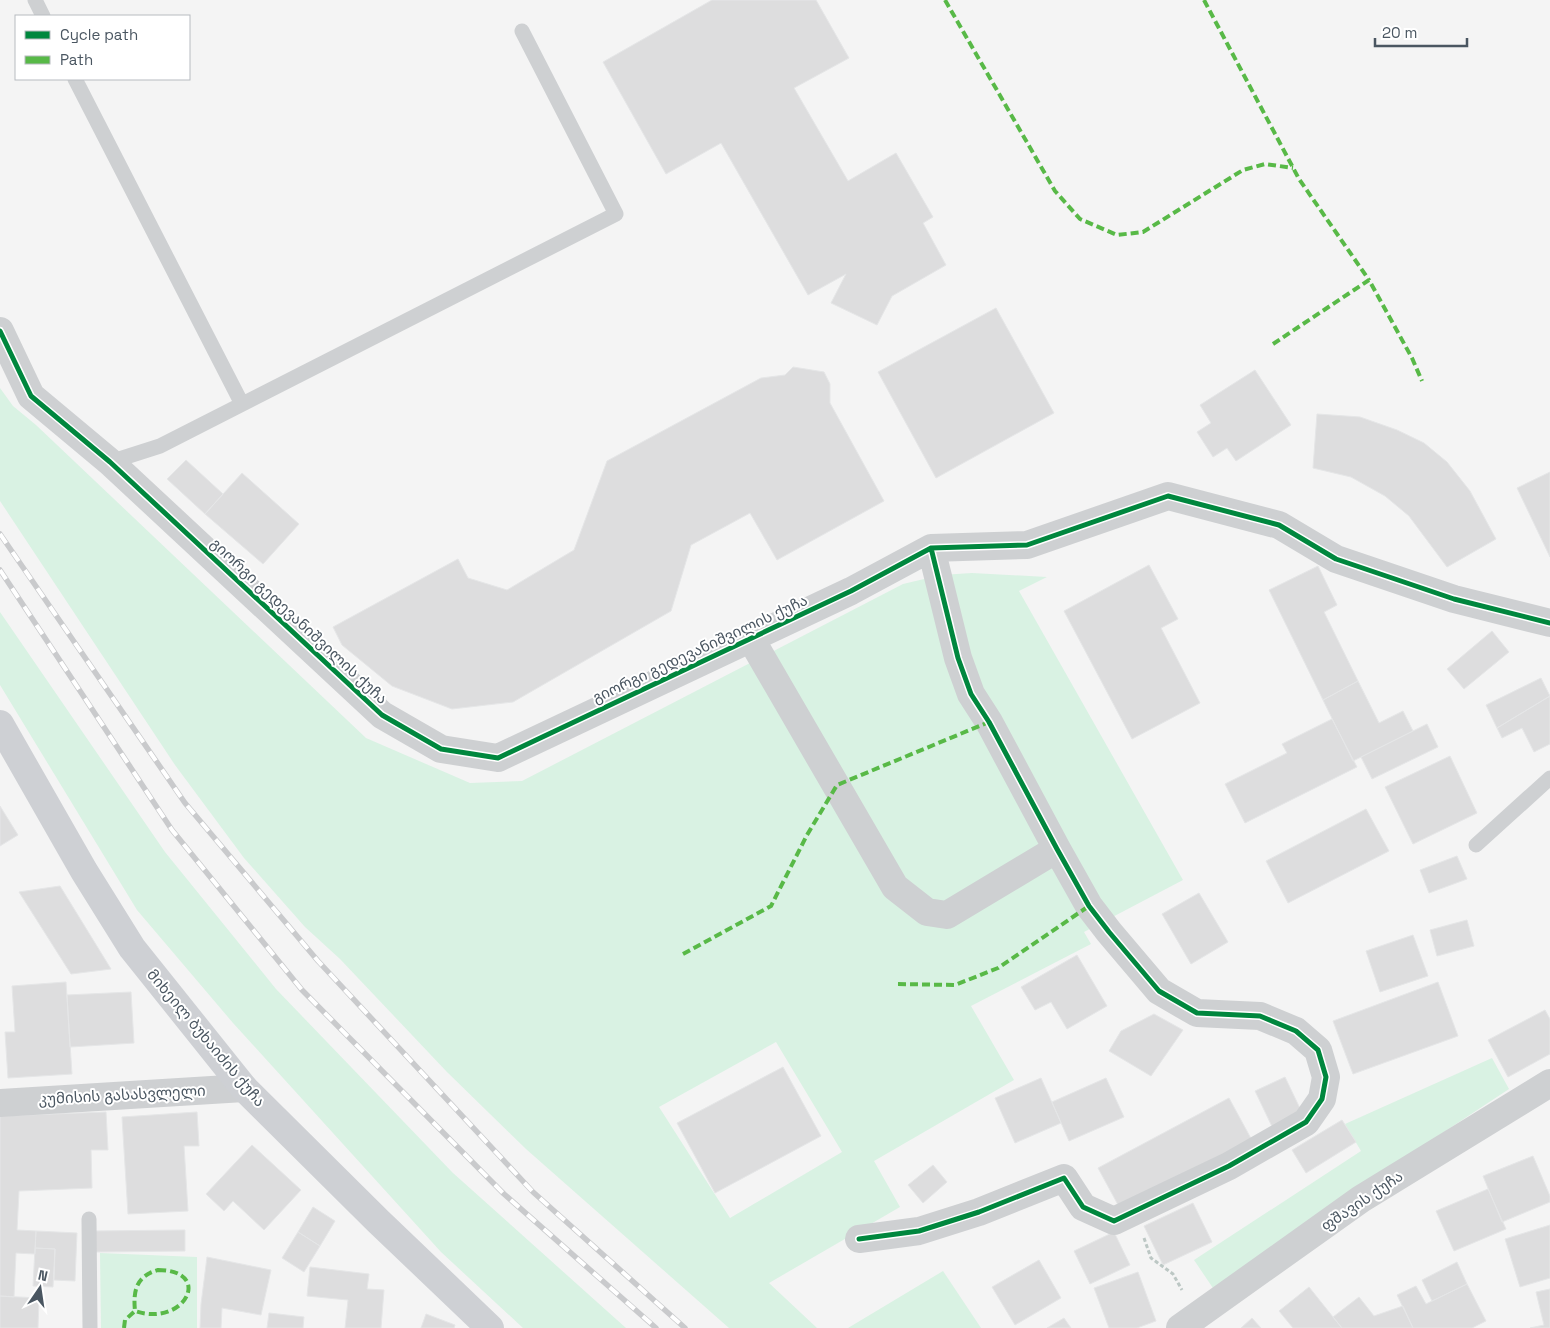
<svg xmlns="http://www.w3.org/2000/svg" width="1550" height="1328" font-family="'Space Grotesk','Noto Sans Georgian',sans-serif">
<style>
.green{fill:#d9f2e3;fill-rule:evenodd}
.building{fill:#ddddde;stroke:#e5e6e7}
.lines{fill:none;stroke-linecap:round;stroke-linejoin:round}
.path{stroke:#bcc7c4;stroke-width:3;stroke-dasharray:4 2.5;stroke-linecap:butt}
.lane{stroke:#ced0d2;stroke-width:15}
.street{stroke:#ced0d2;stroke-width:28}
.secondary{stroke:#ced0d4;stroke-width:28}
.rail-casing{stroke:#c9cacc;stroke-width:5.5}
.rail{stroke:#fff;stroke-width:4;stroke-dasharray:11;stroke-linecap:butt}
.quiet{stroke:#58b947;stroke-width:4;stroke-dasharray:8 4;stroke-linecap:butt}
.cycleway-casing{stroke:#fff;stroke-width:8}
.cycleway{stroke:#00873e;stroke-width:5}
.labels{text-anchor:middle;stroke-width:4;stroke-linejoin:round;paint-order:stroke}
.street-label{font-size:15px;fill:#4a5661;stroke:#fff}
</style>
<rect width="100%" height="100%" fill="#f4f4f4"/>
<path class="green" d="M 0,388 L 13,406 L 36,425 L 366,738 L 470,783 L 522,781 L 903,584 L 941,575 L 972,573 L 1047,577 L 1019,591 L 1183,880 L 1084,932 L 1091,944 L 971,1006 L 1014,1080 L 874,1161 L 900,1207 L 769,1283 L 817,1328 L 729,1328 L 526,1149 L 447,1072 L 340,959 L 305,927 L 244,858 L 175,765 L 0,501 ZM 776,1042 L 842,1152 L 730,1218 L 659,1107 Z
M 0,612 L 165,852 L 276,989 L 453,1173 L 626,1328 L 523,1328 L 441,1252 L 233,1023 L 137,910 L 0,685 Z
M 1492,1058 L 1509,1089 L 1385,1171 L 1217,1294 L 1194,1260 L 1361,1151 L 1345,1124 Z
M 100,1253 L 197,1257 L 197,1328 L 101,1328 Z
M 943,1271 L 981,1328 L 848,1328 Z"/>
<path class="building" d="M 712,0 L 816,0 L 849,58 L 794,88 L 848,181 L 896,153 L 933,217 L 923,223 L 946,265 L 892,296 L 877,325 L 831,303 L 846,274 L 808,295 L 721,143 L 666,174 L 603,62 Z
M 996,308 L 1054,413 L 936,478 L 878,372 Z
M 793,367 L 824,372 L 830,384 L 830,403 L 884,501 L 777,560 L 750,513 L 691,545 L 671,611 L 513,702 L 452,709 L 392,686 L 342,645 L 333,627 L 458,559 L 468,578 L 507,590 L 574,550 L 607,461 L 761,378 L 785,375 Z
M 1255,370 L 1291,425 L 1236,461 L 1227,448 L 1213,457 L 1197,432 L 1211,423 L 1200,405 Z
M 1317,414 L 1360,417 L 1397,430 L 1424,443 L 1447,462 L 1470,491 L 1496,539 L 1447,567 L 1409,516 L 1385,496 L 1351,477 L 1313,468 Z
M 186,460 L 223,494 L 205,514 L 167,479 Z
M 1550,472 L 1550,557 L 1517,488 Z
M 242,473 L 299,524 L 263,564 L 205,514 Z
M 1149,565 L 1178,619 L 1161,628 L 1200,703 L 1132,739 L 1064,611 Z
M 1318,566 L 1337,605 L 1324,612 L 1358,681 L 1323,700 L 1269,590 Z
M 1492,631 L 1509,652 L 1464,689 L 1447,669 Z
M 1541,678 L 1550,696 L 1497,728 L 1486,705 Z
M 1358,681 L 1379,723 L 1403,711 L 1413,731 L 1353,761 L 1323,700 Z
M 1550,696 L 1550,744 L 1534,752 L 1522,728 L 1502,738 L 1497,728 Z
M 1332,719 L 1357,767 L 1245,823 L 1225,784 L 1287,753 L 1282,744 Z
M 1427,724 L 1438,747 L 1372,779 L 1361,757 Z
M 1450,756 L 1477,813 L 1413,844 L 1385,787 Z
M 0,806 L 18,835 L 0,846 Z
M 1366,809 L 1389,851 L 1288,903 L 1266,861 Z
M 1457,856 L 1467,879 L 1429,893 L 1420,870 Z
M 60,886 L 111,969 L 71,974 L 19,892 Z
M 1199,893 L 1228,942 L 1191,964 L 1162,914 Z
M 1467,920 L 1474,946 L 1437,956 L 1430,930 Z
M 1413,935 L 1428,976 L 1380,992 L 1366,951 Z
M 1077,955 L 1107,1006 L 1067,1029 L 1051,1002 L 1035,1010 L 1021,987 Z
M 66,982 L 72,1074 L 8,1078 L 5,1032 L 15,1032 L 12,986 Z
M 1438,982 L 1458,1036 L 1353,1074 L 1333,1021 Z
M 131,992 L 134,1043 L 70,1047 L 67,995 Z
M 1545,1010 L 1550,1019 L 1550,1054 L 1508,1077 L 1488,1040 Z
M 1154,1014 L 1183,1030 L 1151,1076 L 1109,1051 L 1121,1031 Z
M 783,1067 L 821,1136 L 715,1193 L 677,1123 Z
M 1285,1077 L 1306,1121 L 1276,1135 L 1255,1091 Z
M 1041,1078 L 1061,1123 L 1015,1143 L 995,1098 Z
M 1106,1078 L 1124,1117 L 1069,1141 L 1052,1102 Z
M 1229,1098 L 1254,1144 L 1123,1214 L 1098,1168 Z
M 106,1112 L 108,1150 L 91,1150 L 92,1188 L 19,1191 L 17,1230 L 36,1231 L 35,1254 L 16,1253 L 14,1297 L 0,1296 L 0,1116 Z
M 197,1112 L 199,1146 L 184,1146 L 188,1211 L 128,1214 L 122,1117 Z
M 1342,1120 L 1356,1142 L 1306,1173 L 1292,1150 Z
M 252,1145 L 301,1190 L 264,1230 L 233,1201 L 224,1211 L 206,1194 Z
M 1533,1156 L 1550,1196 L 1550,1202 L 1502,1222 L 1483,1176 Z
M 933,1165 L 947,1182 L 923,1203 L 908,1185 Z
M 1488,1189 L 1506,1229 L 1454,1251 L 1436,1211 Z
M 1193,1203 L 1212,1242 L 1163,1265 L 1144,1226 Z
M 313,1207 L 335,1221 L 320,1246 L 298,1232 Z
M 1550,1225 L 1550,1278 L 1520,1287 L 1505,1239 Z
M 185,1230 L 185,1251 L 94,1252 L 94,1231 Z
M 36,1231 L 77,1233 L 75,1281 L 54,1280 L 55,1249 L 35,1248 Z
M 298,1232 L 320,1246 L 304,1272 L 282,1258 Z
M 1114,1232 L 1130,1265 L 1090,1284 L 1074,1251 Z
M 35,1248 L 55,1249 L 53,1287 L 33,1286 Z
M 207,1257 L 271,1270 L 261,1315 L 222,1308 L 221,1328 L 200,1328 L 201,1304 Z
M 1039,1260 L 1061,1298 L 1015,1325 L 992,1287 Z
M 1457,1262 L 1467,1284 L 1432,1301 L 1422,1280 Z
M 310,1267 L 369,1274 L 367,1289 L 384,1290 L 381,1328 L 345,1328 L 348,1300 L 307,1296 Z
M 1138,1272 L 1156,1321 L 1137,1328 L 1109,1328 L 1094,1288 Z
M 1467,1284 L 1486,1321 L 1472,1328 L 1413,1328 L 1397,1295 L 1416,1286 L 1426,1304 Z
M 1309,1287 L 1333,1317 L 1342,1328 L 1293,1328 L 1279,1311 Z
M 1550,1289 L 1550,1328 L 1530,1328 L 1544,1325 L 1536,1292 Z
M 0,1296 L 39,1298 L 38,1328 L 0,1328 Z
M 1359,1297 L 1374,1316 L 1403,1306 L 1413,1328 L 1342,1328 L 1333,1317 Z
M 269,1313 L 304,1317 L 303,1328 L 267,1328 Z
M 426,1314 L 455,1325 L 454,1328 L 421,1328 Z
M 1064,1318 L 1071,1328 L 1047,1328 Z
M 1252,1318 L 1261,1328 L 1241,1328 Z"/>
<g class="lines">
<path class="path" d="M 1144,1238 L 1151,1258 L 1173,1274 L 1182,1290"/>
<path class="lane" d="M 35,0 L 43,16
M 75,79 L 242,404
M 110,462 L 160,446 L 616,214 L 522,31
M 1476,845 L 1550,778
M 89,1219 L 90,1328"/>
<path class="street" d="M 0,331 L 31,396 L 110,462 L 382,715 L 441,749 L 498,758 L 851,591 L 931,548 L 1027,545 L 1168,496 L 1279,525 L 1336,559 L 1454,599 L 1550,623
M 751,639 L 895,887 L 927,912 L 947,915 L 1057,849
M 0,1103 L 244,1088
M 859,1239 L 919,1231 L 979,1212 L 1064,1178 L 1083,1207 L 1114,1221 L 1229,1166 L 1306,1122 L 1322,1099 L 1326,1077 L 1318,1050 L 1296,1031 L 1260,1016 L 1197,1013 L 1159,991 L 1109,932 L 1089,906 L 1057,849 L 989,722 L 971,694 L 958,658 L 931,548
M 1180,1328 L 1361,1199 L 1550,1083"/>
<path class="secondary" d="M 0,724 L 84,871 L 132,948 L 244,1088 L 378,1221 L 490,1328"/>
<g class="rail-casing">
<path id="rail" d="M 0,534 L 185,803 L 318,961 L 533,1192 L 685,1328
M 0,570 L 172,830 L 302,990 L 504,1194 L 656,1328"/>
</g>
<use href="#rail" class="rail"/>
<path class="quiet" d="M 945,0 L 1055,191 L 1080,219 L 1117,235 L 1143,232 L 1243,170 L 1265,164 L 1293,168
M 1204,0 L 1299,179 L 1369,280
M 1273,344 L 1369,280 L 1412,358 L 1422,381
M 683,954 L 771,906 L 807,835 L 837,785 L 989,722
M 898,984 L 955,985 L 998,968 L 1089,906
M 158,1270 C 214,1270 185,1328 135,1311 C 133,1291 136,1276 158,1270 Z
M 124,1328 L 125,1320 L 135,1311"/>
<g class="cycleway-casing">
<path id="cycleway" d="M 0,331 L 31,396 L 110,462 L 382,715 L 441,749 L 498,758 L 851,591 L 931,548 L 1027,545 L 1168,496 L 1279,525 L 1336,559 L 1454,599 L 1550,623
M 859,1239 L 919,1231 L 979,1212 L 1064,1178 L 1083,1207 L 1114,1221 L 1229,1166 L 1306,1122 L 1322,1099 L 1326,1077 L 1318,1050 L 1296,1031 L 1260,1016 L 1197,1013 L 1159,991 L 1109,932 L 1089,906 L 1057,849 L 989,722 L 971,694 L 958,658 L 931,548"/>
</g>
<use href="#cycleway" class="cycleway"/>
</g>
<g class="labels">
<g class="street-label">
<text transform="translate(299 621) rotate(43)" y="5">გიორგი გედევანიშვილის ქუჩა</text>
<text transform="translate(700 649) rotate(-25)" y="5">გიორგი გედევანიშვილის ქუჩა</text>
<text transform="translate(206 1038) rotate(50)" y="5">მიხეილ ბუხაიძის ქუჩა</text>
<text transform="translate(122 1095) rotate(-3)" y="5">კუმისის გასასვლელი</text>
<text transform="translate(1362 1201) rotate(-34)" y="5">ფშავის ქუჩა</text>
</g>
</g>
<rect x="15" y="15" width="175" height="65" fill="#ffffff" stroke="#b7bbc0"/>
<rect x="25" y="31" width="25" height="8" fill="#00873e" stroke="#b7bbc0"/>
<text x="60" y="40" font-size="15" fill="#4a5661">Cycle path</text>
<rect x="25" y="56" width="25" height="8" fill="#58b947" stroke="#b7bbc0"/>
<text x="60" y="65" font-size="15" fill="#4a5661">Path</text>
<g transform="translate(40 1288) rotate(13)" stroke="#ffffff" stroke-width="4" paint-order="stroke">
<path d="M0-4L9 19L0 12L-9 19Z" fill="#4a5661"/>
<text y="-8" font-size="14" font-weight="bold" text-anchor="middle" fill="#4a5661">N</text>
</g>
<path d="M1375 38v8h92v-8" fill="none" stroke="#4a5661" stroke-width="2.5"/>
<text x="1382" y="38" font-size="15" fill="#4a5661" stroke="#ffffff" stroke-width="4" paint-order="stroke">20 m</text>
</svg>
